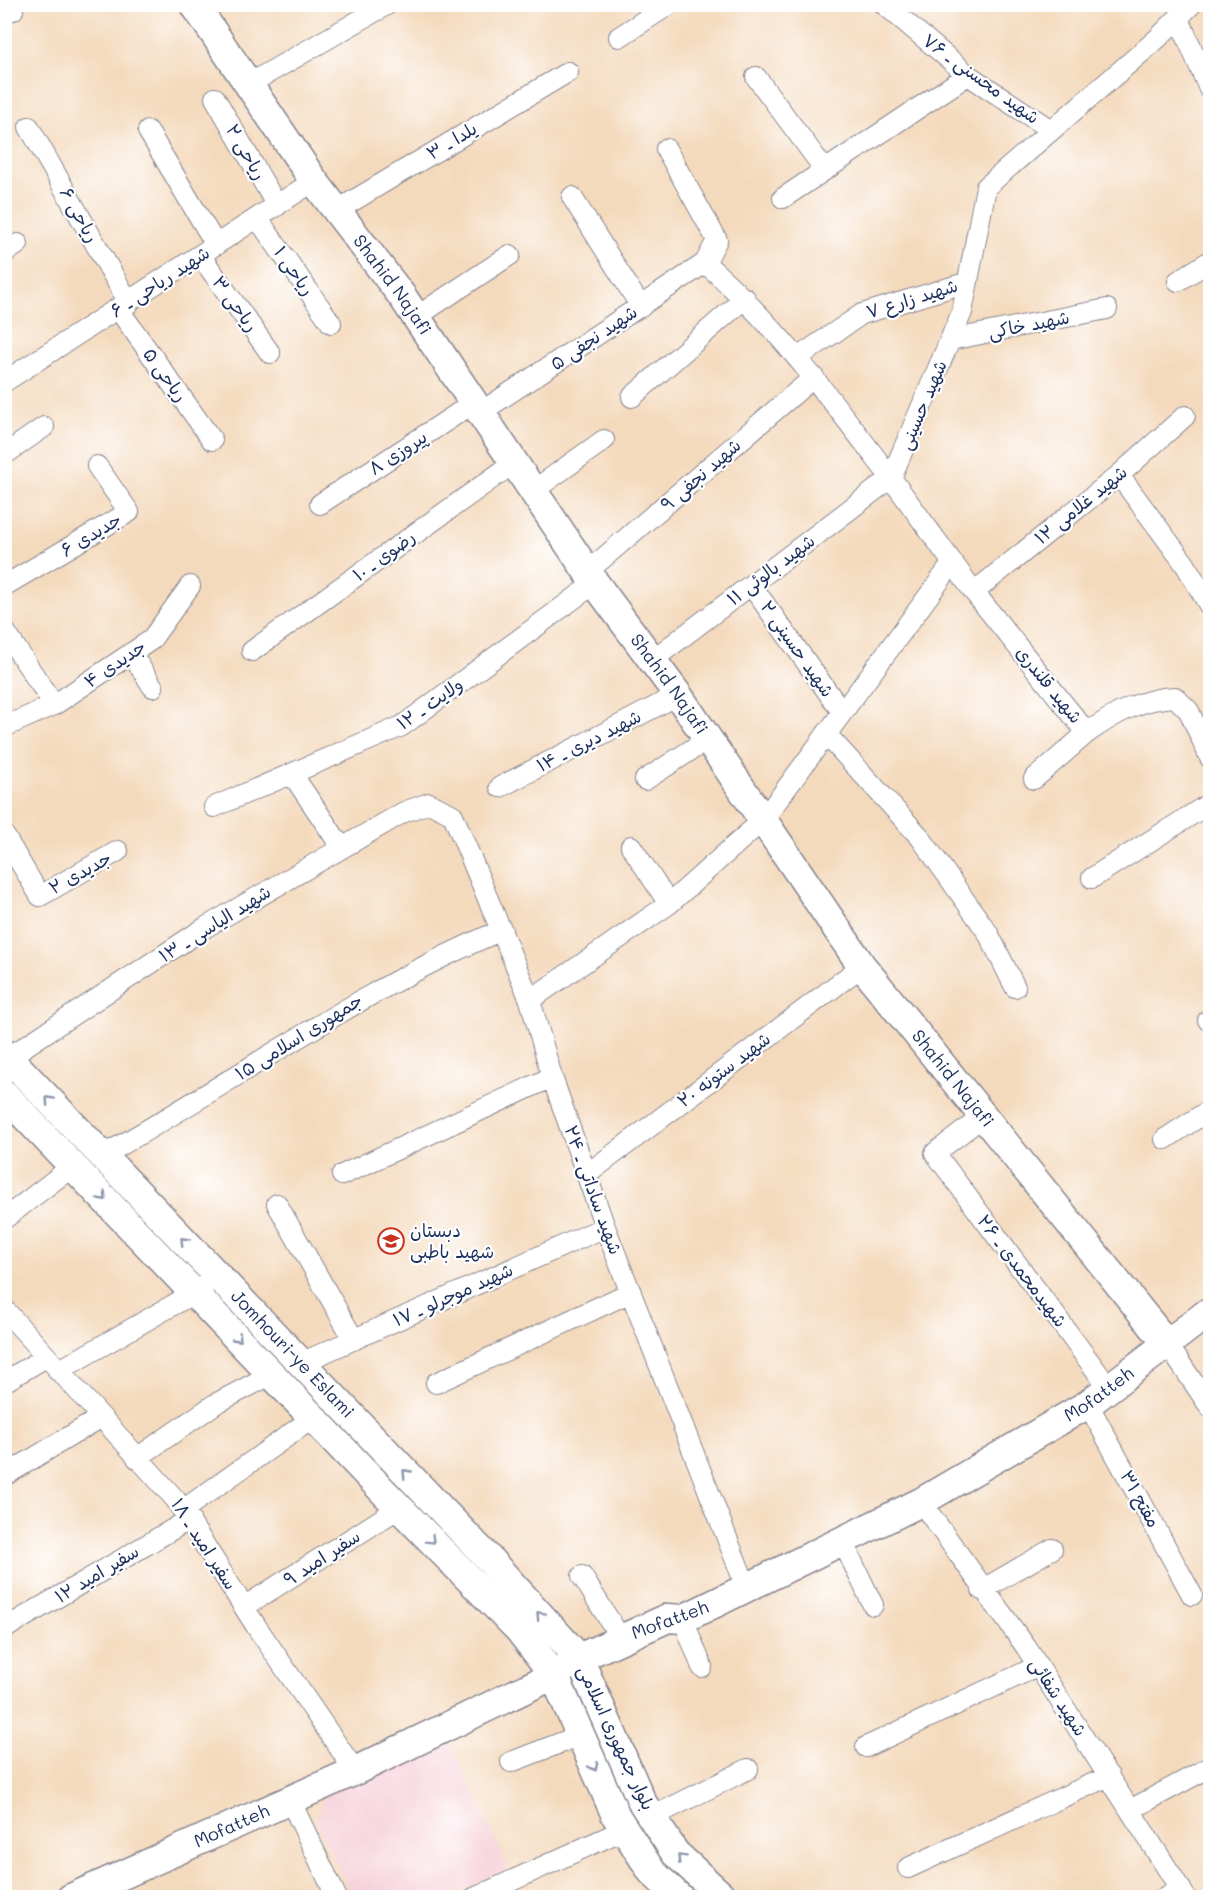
<svg xmlns="http://www.w3.org/2000/svg" width="1215" height="1902" font-family="Mali,'Playpen Sans Arabic',sans-serif">
<style>
.built{fill:#f6cfd7}
.lines{fill:none;stroke-linecap:round;stroke-linejoin:round}
.street-casing{stroke:#88848e;stroke-width:22}
.secondary-casing{stroke:#88848e;stroke-width:31}
.street{stroke:#fff;stroke-width:20}
.secondary{stroke:#fff;stroke-width:28}
.oneway{stroke:#8d97ae}
.labels{text-anchor:middle;stroke-width:4.5;stroke-linejoin:round;paint-order:stroke}
.street-label{font-size:18px;fill:#1b2f5e;stroke:#fff}
.poi-label{font-size:18px;fill:#1b2f5e;stroke:#fff;text-anchor:start}
</style>
<rect width="100%" height="100%" fill="#fff"/>
<filter id="ink" filterUnits="userSpaceOnUse"><feTurbulence type="fractalNoise" baseFrequency=".0167" numOctaves="2"/><feDisplacementMap in="SourceGraphic" scale="12" xChannelSelector="R" yChannelSelector="G"/><feConvolveMatrix kernelMatrix="1 2 1 2 8 2 1 2 1" color-interpolation-filters="sRGB"/></filter>
<filter id="wash" filterUnits="userSpaceOnUse"><feTurbulence type="fractalNoise" baseFrequency=".008" numOctaves="4" result="noise"/><feDisplacementMap in="SourceGraphic" scale="24" xChannelSelector="R" yChannelSelector="G"/><feGaussianBlur stdDeviation="1.35" result="paint"/><feColorMatrix in="noise" values="0 0 0 0 0 0 0 0 0 0 0 0 0 0 0 0 0 1.4 0 .05"/><feComposite in="paint" operator="in"/></filter>
<g filter="url(#wash)">
<rect width="100%" height="100%" fill="#f4dabd"/>
<path class="built" d="M 447,1736 L 509,1869 L 448,1897 L 354,1897 L 315,1821 L 324,1795 Z"/>
</g>
<g filter="url(#ink)">
<g class="lines">
<g class="street-casing">
<path id="street" d="M 9,4 L 13,10
M 884,4 L 968,75 L 1051,130
M 1192,4 L 1157,39 L 986,187 L 962,312 L 891,478 L 974,592 L 1087,733 C 1114,714 1142,698 1175,697 L 1189,711 L 1210,758
M 1179,19 L 1210,91
M 619,37 L 670,4
M 756,77 L 825,170
M 249,84 L 388,4
M 215,98 L 277,206
M 29,127 L 129,303
M 148,131 L 216,245
M 572,197 L 641,307
M 783,198 L 968,75
M 336,211 L 568,72
M 258,219 L 331,323
M 4,253 L 18,244
M 200,255 L 270,353
M 1178,281 L 1210,261
M 119,310 L 212,440
M 416,317 L 510,255
M 950,340 L 1107,309
M 797,358 L 862,314 L 968,282
M 4,382 L 314,181
M 632,397 L 745,298
M 481,412 L 705,263 L 717,240 L 666,149
M 4,455 L 44,427
M 1119,475 L 1185,564 L 1210,607
M 534,490 L 604,440
M 320,504 L 475,402
M 587,572 L 814,377
M 751,585 L 842,712
M 4,586 L 129,512 L 97,466
M 974,592 L 1119,475 L 1185,416
M 4,630 L 54,705
M 252,651 L 515,462
M 131,653 L 153,687
M 651,661 L 891,478 C 833,402 777,325 705,263
M 4,727 L 54,705 L 151,640 L 190,586
M 826,734 L 920,837 L 988,933 L 1015,987
M 292,774 L 342,848
M 1034,779 L 1087,733
M 645,780 L 708,739
M 500,787 L 678,695
M 214,807 L 402,726 L 595,583
M 4,835 L 40,896 L 118,851
M 631,846 L 669,904
M 1092,878 L 1210,803
M 530,1000 L 669,904 L 763,820 L 952,564
M 1208,1020 L 1210,1018
M 9,1057 L 206,927 L 404,812 L 429,803 L 453,815 L 530,1000 L 552,1077 L 605,1227 L 747,1589
M 985,1115 L 935,1153 L 1109,1388
M 1165,1139 L 1208,1111 L 1210,1114
M 102,1156 C 236,1081 359,990 502,930
M 342,1175 L 552,1077
M 586,1175 L 862,966
M 277,1204 L 354,1340
M 4,1219 L 73,1166
M 4,1309 L 176,1500 L 256,1626 L 355,1771
M 1168,1345 L 1210,1407
M 301,1363 L 605,1227
M 58,1371 L 194,1293 L 217,1276
M 4,1382 L 46,1357
M 436,1383 L 631,1292
M 1088,1404 L 1192,1595
M 137,1458 L 215,1404 L 272,1374
M 4,1476 L 100,1418
M 921,1502 L 1026,1647 L 1186,1898
M 183,1510 L 313,1418
M 843,1542 L 873,1605
M 582,1576 L 621,1639
M 982,1590 L 1052,1549
M 244,1607 L 399,1508
M 683,1619 L 702,1667
M 4,1629 L 190,1519
M 866,1747 L 1038,1666
M 511,1762 L 581,1735
M 290,1800 L 337,1898
M 1132,1809 L 1210,1767
M 652,1817 L 748,1769
M 908,1868 L 1109,1776
M 474,1898 L 625,1829
M 1163,1898 L 1181,1889"/>
</g>
<g class="secondary-casing">
<g id="secondary">
<path id="s1" d="M 194,4 L 314,181 L 402,296 L 595,583 L 678,695 L 862,966 L 1168,1345"/>
<path id="s2" d="M 4,1053 L 488,1558 L 579,1658 L 642,1802 L 675,1853 L 724,1898"/>
<path d="M 4,1094 L 382,1490 L 519,1630 L 554,1675 L 616,1816 L 652,1872 L 680,1898"/>
<path id="s3" d="M 71,1898 L 355,1771 L 554,1675 L 579,1658 L 668,1618 L 683,1619 L 921,1502 L 1088,1404 L 1210,1311"/>
</g>
</g>
<use href="#street" class="street"/>
<use href="#secondary" class="secondary"/>
</g>
<defs><path id="oneway-chevron" d="M-2-3.5L2.5 0L-2 3.5" fill="none" stroke-width="1.6" stroke-linecap="round" stroke-linejoin="round" transform="scale(1.5)"/></defs>
<g class="oneway">
<use href="#oneway-chevron" transform="translate(49 1100) rotate(-133)"/>
<use href="#oneway-chevron" transform="translate(103 1197) rotate(46)"/>
<use href="#oneway-chevron" transform="translate(184 1241) rotate(-134)"/>
<use href="#oneway-chevron" transform="translate(238 1338) rotate(46)"/>
<use href="#oneway-chevron" transform="translate(406 1473) rotate(-134)"/>
<use href="#oneway-chevron" transform="translate(431 1540) rotate(45)"/>
<use href="#oneway-chevron" transform="translate(540 1615) rotate(-133)"/>
<use href="#oneway-chevron" transform="translate(594 1767) rotate(65)"/>
<use href="#oneway-chevron" transform="translate(681 1858) rotate(-135)"/>
</g>
</g>
<defs>
<g id="school-ring" transform="scale(1.35)"><circle r="9.5" fill="#fff" stroke="#c8321e" stroke-width="1.5"/><path d="M0-5L7-2L0 1L-7-2ZM-4 1L0 2.5L4 1V4Q0 6-4 4Z" fill="#c8321e"/></g>
</defs>
<g fill-rule="evenodd">
<use href="#school-ring" x="391" y="1241"/>
</g>
<g class="labels">
<g class="street-label">
<text transform="translate(981 79) rotate(36)" y="6">شهید محسنی ـ ۷۶</text>
<text transform="translate(452 141) rotate(-31)" y="6">یلدا ـ ۳</text>
<text transform="translate(246 152) rotate(60)" y="6">ریاحی ۲</text>
<text transform="translate(79 215) rotate(61)" y="6">ریاحی ۶</text>
<text transform="translate(294 271) rotate(55)" y="6">ریاحی ۱</text>
<text transform="translate(160 282) rotate(-33)" y="6">شهید ریاحی ـ ۶</text>
<text dy="6" stroke="none"><textPath href="#s1" startOffset="344">Shahid Najafi</textPath></text>
<text transform="translate(912 299) rotate(-17)" y="6">شهید زارع ۷</text>
<text transform="translate(235 304) rotate(54)" y="6">ریاحی ۳</text>
<text transform="translate(1029 325) rotate(-11)" y="6">شهید خاکی</text>
<text transform="translate(594 338) rotate(-34)" y="6">شهید نجفی ۵</text>
<text transform="translate(165 375) rotate(54)" y="6">ریاحی ۵</text>
<text transform="translate(923 405) rotate(-67)" y="6">شهید حسینی</text>
<text transform="translate(398 453) rotate(-33)" y="6">پیروزی ۸</text>
<text transform="translate(701 475) rotate(-41)" y="6">شهید نجفی ۹</text>
<text transform="translate(1081 505) rotate(-39)" y="6">شهید غلامی ۱۲</text>
<text transform="translate(91 535) rotate(-31)" y="6">جدیدی ۶</text>
<text transform="translate(384 556) rotate(-36)" y="6">رضوی ـ ۱۰</text>
<text transform="translate(771 570) rotate(-37)" y="6">شهید بالوئی ۱۱</text>
<text transform="translate(797 649) rotate(55)" y="6">شهید حسینی ۲</text>
<text transform="translate(115 664) rotate(-34)" y="6">جدیدی ۴</text>
<text dy="6" stroke="none"><textPath href="#s1" startOffset="830">Shahid Najafi</textPath></text>
<text transform="translate(1049 685) rotate(51)" y="6">شهید قلندری</text>
<text transform="translate(430 704) rotate(-35)" y="6">ولایت ـ ۱۲</text>
<text transform="translate(589 741) rotate(-27)" y="6">شهید دیری ـ ۱۴</text>
<text transform="translate(80 873) rotate(-29)" y="6">جدیدی ۲</text>
<text transform="translate(215 924) rotate(-32)" y="6">شهید الیاسی ـ ۱۳</text>
<text transform="translate(299 1037) rotate(-32)" y="6">جمهوری اسلامی ۱۵</text>
<text transform="translate(724 1070) rotate(-37)" y="6">شهید ستونه ۲۰</text>
<text dy="6" stroke="none"><textPath href="#s1" startOffset="1316">Shahid Najafi</textPath></text>
<text transform="translate(593 1190) rotate(70)" y="6">شهید ساداتی ـ ۲۴</text>
<text transform="translate(1022 1271) rotate(53)" y="6">شهیدمحمدی ـ ۲۶</text>
<text transform="translate(453 1295) rotate(-24)" y="6">شهید موجرلو ـ ۱۷</text>
<text dy="6" stroke="none"><textPath href="#s2" startOffset="417">Jomhouri-ye Eslami</textPath></text>
<text dy="6" stroke="none"><textPath href="#s3" startOffset="1148">Mofatteh</textPath></text>
<text transform="translate(1140 1499) rotate(61)" y="6">مفتح ۳۱</text>
<text transform="translate(204 1544) rotate(57)" y="6">سفیر امید ـ ۱۸</text>
<text transform="translate(322 1558) rotate(-33)" y="6">سفیر امید ۹</text>
<text transform="translate(97 1574) rotate(-31)" y="6">سفیر امید ۱۲</text>
<text transform="translate(670 1620) rotate(-20)" y="6">Mofatteh</text>
<text transform="translate(1058 1697) rotate(57)" y="6">شهید شفائی</text>
<text transform="translate(616 1738) rotate(65)" y="6">بلوار جمهوری اسلامی</text>
<text dy="6" stroke="none"><textPath href="#s3" startOffset="176">Mofatteh</textPath></text>
</g>
<g class="poi-label">
<text x="410" y="1237">دبستان<tspan x="410" dy="21">شهید باطبی</tspan></text>
</g>
</g>
<rect width="1215" height="1902" fill="none" stroke="#fff" stroke-width="24"/>
</svg>
